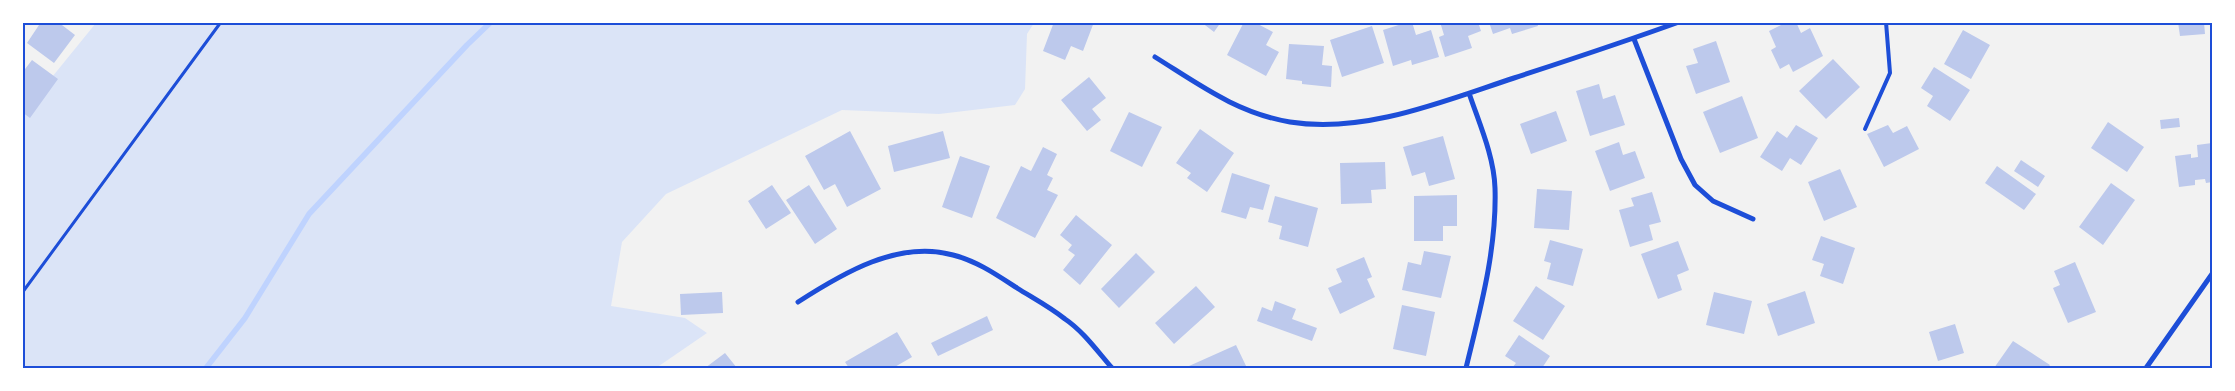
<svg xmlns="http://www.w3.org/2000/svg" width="2235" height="391" font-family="Mulish,sans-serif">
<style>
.green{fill:#dbe4f7}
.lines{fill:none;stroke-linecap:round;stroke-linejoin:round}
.stream{stroke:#bfd3fe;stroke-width:5.5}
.building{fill:#bdc9ec}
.path{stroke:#1d4ed8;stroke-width:3}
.service{stroke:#1d4ed8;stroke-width:4}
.minor{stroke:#1d4ed8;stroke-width:5}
.neatline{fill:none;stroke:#1d4ed8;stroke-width:2}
</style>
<rect width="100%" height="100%" fill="#f2f2f2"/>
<path class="green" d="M 96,23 L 1034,23 L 1027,34 L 1025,89 L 1015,105 L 939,114 L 842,110 L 666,194 L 622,242 L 611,306 L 685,318 L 707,333 L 656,368 L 23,368 L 22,114 Z"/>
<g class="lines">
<path class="stream" d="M 206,368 L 245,318 L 309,214 L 467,45 L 491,22"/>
</g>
<path class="building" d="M 41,22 L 58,22 L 75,35 L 54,63 L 27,43 Z
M 1054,22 L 1094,22 L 1083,51 L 1071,46 L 1065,60 L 1043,51 Z
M 1201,22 L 1221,22 L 1214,32 Z
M 1244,22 L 1254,22 L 1273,32 L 1266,45 L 1279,52 L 1266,76 L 1227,55 Z
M 1408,22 L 1412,22 L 1416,35 L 1431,30 L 1439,57 L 1412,65 L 1411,60 L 1393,66 L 1383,30 Z
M 1440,22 L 1478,22 L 1481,31 L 1468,36 L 1472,48 L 1445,57 L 1439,37 L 1444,35 Z
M 1489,22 L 1537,22 L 1538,26 L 1512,34 L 1510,28 L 1493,34 Z
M 1787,22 L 1796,22 L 1801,33 L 1810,28 L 1823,56 L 1793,72 L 1789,64 L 1780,69 L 1771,50 L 1776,47 L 1769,31 Z
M 2178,22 L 2204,22 L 2205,34 L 2180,36 Z
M 1372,26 L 1384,63 L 1342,77 L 1330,40 Z
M 1963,30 L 1990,45 L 1971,79 L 1944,64 Z
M 1716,41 L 1730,82 L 1696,94 L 1686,66 L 1698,63 L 1693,49 Z
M 1289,44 L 1324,46 L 1322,65 L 1332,66 L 1331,87 L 1302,84 L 1302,81 L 1286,79 Z
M 1833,59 L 1860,87 L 1826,119 L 1799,91 Z
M 32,60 L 58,79 L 30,118 L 22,112 L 22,73 Z
M 1934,67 L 1970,90 L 1950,121 L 1927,106 L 1933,96 L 1921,88 Z
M 1089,77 L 1106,98 L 1092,109 L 1101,120 L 1087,131 L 1061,100 Z
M 1599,84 L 1603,99 L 1615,95 L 1625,125 L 1590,136 L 1576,91 Z
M 1742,96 L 1758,138 L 1720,153 L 1703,112 Z
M 1556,111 L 1567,141 L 1531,154 L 1520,124 Z
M 1129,112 L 1162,127 L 1142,167 L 1110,151 Z
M 2179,118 L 2180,127 L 2161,129 L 2160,120 Z
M 2108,122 L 2144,147 L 2127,172 L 2091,148 Z
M 1796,125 L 1818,138 L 1801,165 L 1790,158 L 1782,171 L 1760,157 L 1777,131 L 1787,138 Z
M 1888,125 L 1893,133 L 1907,126 L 1919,149 L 1884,167 L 1867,134 Z
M 1200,129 L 1234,153 L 1207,192 L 1187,178 L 1191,173 L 1176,163 Z
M 850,131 L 881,189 L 847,207 L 835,184 L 824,190 L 805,156 Z
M 943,131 L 950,158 L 894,172 L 888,146 Z
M 1443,136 L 1455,179 L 1429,186 L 1425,172 L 1412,176 L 1403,147 Z
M 1619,142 L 1623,155 L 1635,151 L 1645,178 L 1610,191 L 1595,151 Z
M 2212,143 L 2212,182 L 2206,183 L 2205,179 L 2195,180 L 2195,185 L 2179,187 L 2175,156 L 2191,154 L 2191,158 L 2198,157 L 2197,145 Z
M 1043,147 L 1057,154 L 1047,175 L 1053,178 L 1047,190 L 1058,195 L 1035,238 L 996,218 L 1021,166 L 1031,171 Z
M 960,156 L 990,166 L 972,218 L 942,207 Z
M 2021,160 L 2045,176 L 2038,187 L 2014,171 Z
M 1385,162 L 1386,189 L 1371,190 L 1372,203 L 1341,204 L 1340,163 Z
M 1997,166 L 2036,194 L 2024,210 L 1985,183 Z
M 1840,169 L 1857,207 L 1824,221 L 1808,182 Z
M 1232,173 L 1270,185 L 1263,210 L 1250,207 L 1246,219 L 1221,212 Z
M 2111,183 L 2135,200 L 2103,245 L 2079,227 Z
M 772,185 L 791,213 L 766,229 L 748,201 Z
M 809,185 L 837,229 L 815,244 L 786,200 Z
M 1537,189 L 1572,191 L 1569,230 L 1534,228 Z
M 1652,192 L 1661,222 L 1649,225 L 1653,240 L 1630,247 L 1619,210 L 1634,206 L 1631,198 Z
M 1457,195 L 1457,226 L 1443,226 L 1443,241 L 1414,241 L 1414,196 Z
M 1275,196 L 1318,208 L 1308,247 L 1279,239 L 1282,226 L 1268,222 Z
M 1076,215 L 1112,245 L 1080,285 L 1063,270 L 1075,255 L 1068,250 L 1072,245 L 1060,235 Z
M 1821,236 L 1855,248 L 1843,284 L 1820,276 L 1824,264 L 1812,260 Z
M 1550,240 L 1583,249 L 1573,286 L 1547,279 L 1551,263 L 1544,261 Z
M 1678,241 L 1689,270 L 1677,275 L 1682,290 L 1658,299 L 1641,254 Z
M 1424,251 L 1451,256 L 1441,298 L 1402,290 L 1408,262 L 1421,265 Z
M 1136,253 L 1155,272 L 1119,308 L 1101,289 Z
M 1364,257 L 1372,277 L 1367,279 L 1375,297 L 1340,314 L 1328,288 L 1342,282 L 1336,269 Z
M 2075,262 L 2096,312 L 2068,323 L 2053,288 L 2060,285 L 2054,271 Z
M 1196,286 L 1215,307 L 1174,344 L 1155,323 Z
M 1536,286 L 1565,306 L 1543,340 L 1513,321 Z
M 1805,291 L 1815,323 L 1778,336 L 1767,304 Z
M 722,292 L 723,313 L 681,315 L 680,294 Z
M 1714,292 L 1752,301 L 1744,334 L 1706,325 Z
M 1275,301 L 1296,309 L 1292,319 L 1317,328 L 1312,341 L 1257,321 L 1262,307 L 1272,311 Z
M 1402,305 L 1435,312 L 1426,356 L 1393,349 Z
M 987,316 L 993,330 L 938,356 L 931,343 Z
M 1955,324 L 1964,353 L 1938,361 L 1929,332 Z
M 897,332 L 912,357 L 893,368 L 849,368 L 845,362 Z
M 1519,335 L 1550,356 L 1542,368 L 1512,368 L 1516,363 L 1505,356 Z
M 2013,341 L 2050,365 L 2048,368 L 1994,368 Z
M 1236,345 L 1247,368 L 1190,368 L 1189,366 Z
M 725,353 L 737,368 L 705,368 Z"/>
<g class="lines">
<path class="path" d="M 22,293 L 221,22"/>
<path class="service" d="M 1865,129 L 1890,73 L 1886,22"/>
<path class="minor" d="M 1885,22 L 1886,23
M 1634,39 L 1681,159 L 1695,185 L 1713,201 L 1753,219
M 1155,57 C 1200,85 1237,113 1290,122 C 1365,134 1444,101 1514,78 C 1569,60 1624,42 1679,22
M 798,302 C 843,273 898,240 953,255 C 977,261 997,275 1017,288 C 1033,298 1050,307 1065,319 C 1083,331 1098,352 1112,368
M 1466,368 C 1480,310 1497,249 1495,188 C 1494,156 1479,123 1469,93
M 2146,368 L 2212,274"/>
</g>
<rect width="2235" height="391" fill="none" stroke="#ffffff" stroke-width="48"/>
<rect x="24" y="24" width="2187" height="343" class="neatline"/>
</svg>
